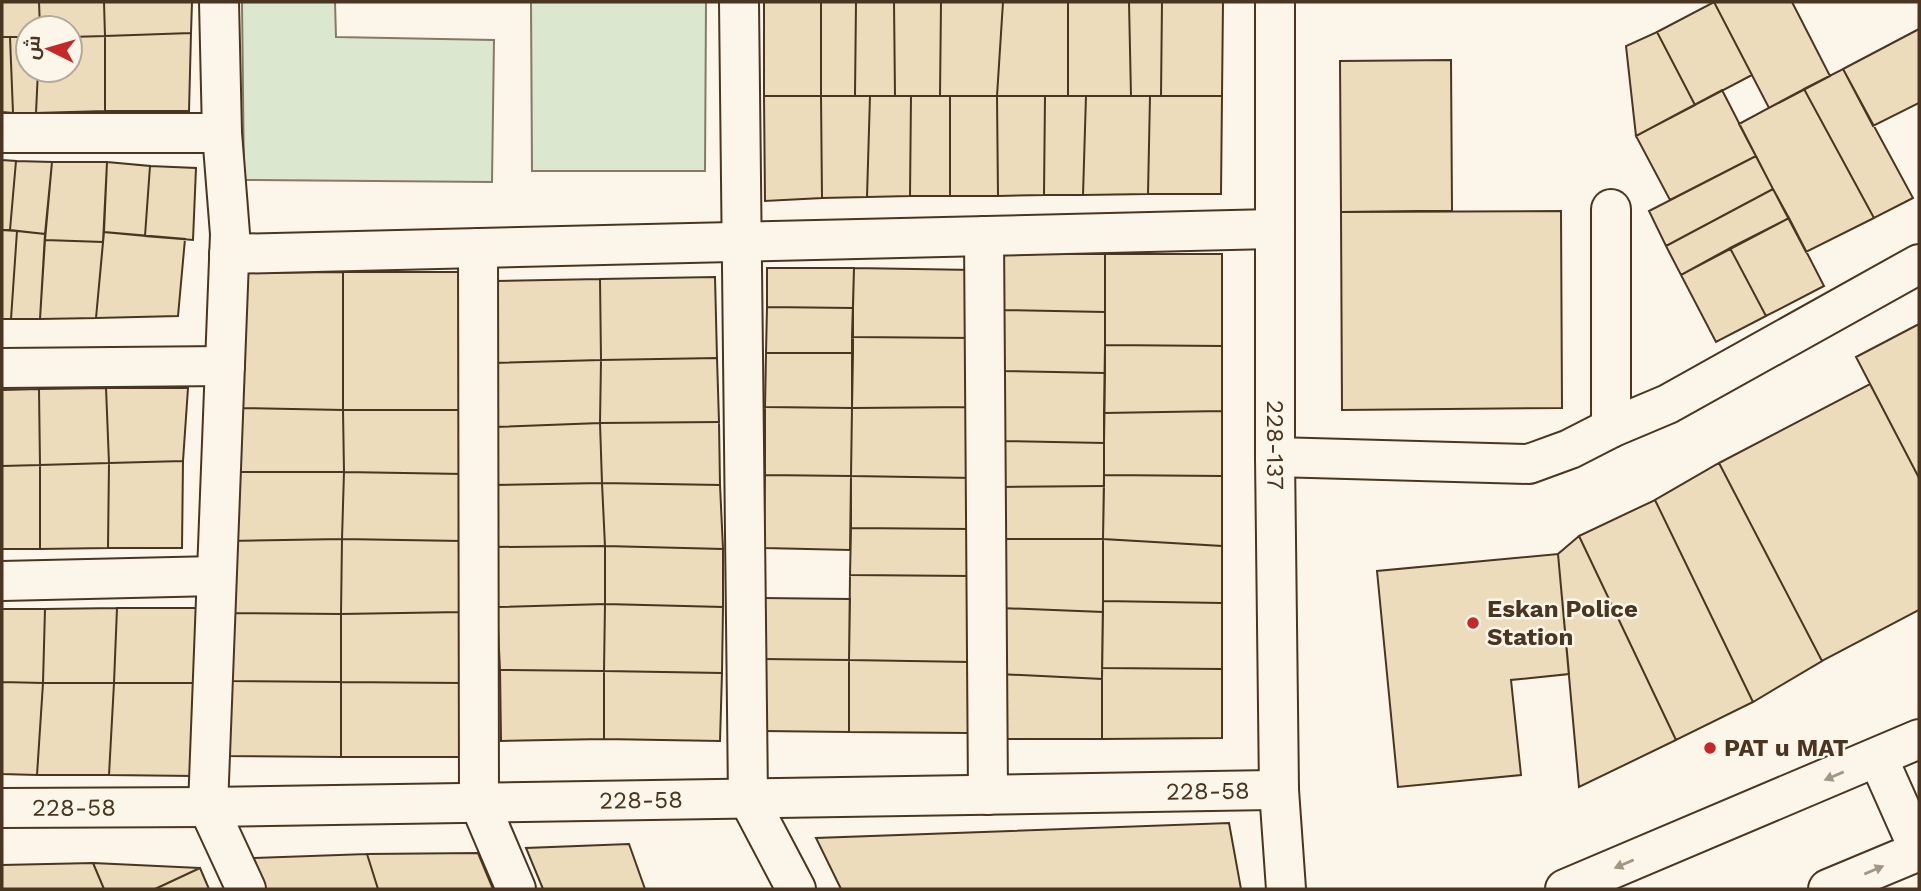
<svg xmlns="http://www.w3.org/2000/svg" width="1921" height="891" font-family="'Work Sans',Cairo,sans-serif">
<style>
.green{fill:#dce7d0;stroke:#887966;stroke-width:2}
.building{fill:#ecdcbc;stroke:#4a3520;stroke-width:2}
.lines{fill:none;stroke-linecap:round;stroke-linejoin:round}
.minor-casing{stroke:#4a3520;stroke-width:42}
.major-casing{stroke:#4a3520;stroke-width:42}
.minor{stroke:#fbf6e9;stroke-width:38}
.major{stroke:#fbf6e9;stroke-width:38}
.oneway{fill:#a29684}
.poi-dot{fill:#c62828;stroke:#fbf6e9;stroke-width:2.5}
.labels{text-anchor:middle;stroke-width:5;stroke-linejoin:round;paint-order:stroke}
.street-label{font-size:24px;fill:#4a3520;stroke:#fbf6e9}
.poi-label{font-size:24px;font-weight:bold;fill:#4a3520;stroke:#fbf6e9;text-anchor:start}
</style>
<rect width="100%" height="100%" fill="#fbf6e9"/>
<path class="green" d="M 242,2 L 335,2 L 336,37 L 494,40 L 492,182 L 244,180 Z
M 531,2 L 706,2 L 705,171 L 532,171 Z"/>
<path class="building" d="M 2,2 L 39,2 L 40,28 L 28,28 L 28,37 L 2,37 Z
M 39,2 L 104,2 L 105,36 L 70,37 L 70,28 L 40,28 Z
M 104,2 L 192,2 L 191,33 L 105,36 Z
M 764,2 L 821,2 L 821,96 L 764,96 Z
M 821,2 L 856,2 L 855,96 L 821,96 Z
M 856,2 L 894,2 L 895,96 L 855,96 Z
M 894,2 L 941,2 L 940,96 L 895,96 Z
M 941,2 L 1003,2 L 997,96 L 940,96 Z
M 1003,2 L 1068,2 L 1068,96 L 997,96 Z
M 1068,2 L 1129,2 L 1131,96 L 1068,96 Z
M 1129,2 L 1162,2 L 1161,96 L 1131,96 Z
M 1162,2 L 1223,2 L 1222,96 L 1161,96 Z
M 1714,2 L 1792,2 L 1830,76 L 1769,108 Z
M 1714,2 L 1752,75 L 1695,105 L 1657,32 Z
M 1919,29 L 1919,103 L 1873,126 L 1843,69 Z
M 1657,32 L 1695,105 L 1636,136 L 1626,46 Z
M 191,33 L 189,111 L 105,111 L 105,36 Z
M 105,36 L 105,111 L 36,113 L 38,70 L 70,70 L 70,37 Z
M 2,37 L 10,37 L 13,113 L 2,112 Z
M 10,37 L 28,37 L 28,70 L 38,70 L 36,113 L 13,113 Z
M 1451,60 L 1452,211 L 1341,212 L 1340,61 Z
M 1843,69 L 1913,198 L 1874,218 L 1804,89 Z
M 1804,89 L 1874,218 L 1806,252 L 1739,124 Z
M 1722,90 L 1756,156 L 1670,200 L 1636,136 Z
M 764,96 L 821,96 L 822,198 L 765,201 Z
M 821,96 L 870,96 L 867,197 L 822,198 Z
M 870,96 L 911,96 L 910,196 L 867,197 Z
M 911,96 L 950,96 L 950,196 L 910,196 Z
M 950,96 L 997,96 L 998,196 L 950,196 Z
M 997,96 L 1045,96 L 1044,195 L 998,196 Z
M 1045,96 L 1086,96 L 1083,195 L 1044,195 Z
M 1086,96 L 1150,96 L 1148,194 L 1083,195 Z
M 1150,96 L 1222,96 L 1221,194 L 1148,194 Z
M 1756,156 L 1773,189 L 1666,246 L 1649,211 Z
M 2,160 L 16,161 L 10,230 L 2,230 Z
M 16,161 L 52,162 L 45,234 L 10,230 Z
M 52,162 L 107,162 L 103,242 L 45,240 Z
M 107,162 L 150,166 L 145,236 L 104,232 Z
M 150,166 L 196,168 L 193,240 L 145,236 Z
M 1773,189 L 1789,218 L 1681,275 L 1666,246 Z
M 1561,211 L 1562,408 L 1342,410 L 1341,212 Z
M 1789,218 L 1824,286 L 1766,316 L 1730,248 Z
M 2,230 L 17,231 L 11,319 L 2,319 Z
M 17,231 L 45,234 L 40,319 L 11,319 Z
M 104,232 L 185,239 L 178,316 L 96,318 Z
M 45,240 L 103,242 L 96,318 L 40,319 Z
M 1730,248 L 1766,316 L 1716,342 L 1681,275 Z
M 997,254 L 1105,254 L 1105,312 L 998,310 Z
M 1105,254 L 1222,254 L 1222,346 L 1105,345 Z
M 767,268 L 854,268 L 853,308 L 767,307 Z
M 854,268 L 974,270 L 974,338 L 852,337 Z
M 343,272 L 343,410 L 237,408 L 238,273 Z
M 343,272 L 461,272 L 461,410 L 343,410 Z
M 715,277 L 717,358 L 601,360 L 600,279 Z
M 600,279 L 601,360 L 494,363 L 495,281 Z
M 767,307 L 853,308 L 853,353 L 766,353 Z
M 998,310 L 1105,312 L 1105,373 L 998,371 Z
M 1919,324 L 1919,478 L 1856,357 Z
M 852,337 L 974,338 L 973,407 L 852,408 Z
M 1105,345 L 1222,346 L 1222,411 L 1104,413 Z
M 766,353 L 853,353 L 852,408 L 765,407 Z
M 717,358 L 719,422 L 600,423 L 601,360 Z
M 601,360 L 600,423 L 494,427 L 494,363 Z
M 998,371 L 1105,373 L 1104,443 L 999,441 Z
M 1870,384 L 1919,478 L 1919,610 L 1822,661 L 1719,463 Z
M 106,388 L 109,463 L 40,465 L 39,389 Z
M 106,388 L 188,388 L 183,461 L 109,463 Z
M 39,389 L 40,465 L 2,466 L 2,390 Z
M 765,407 L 852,408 L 851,476 L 765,475 Z
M 973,407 L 974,478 L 851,476 L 852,408 Z
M 237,408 L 343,410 L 344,472 L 234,472 Z
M 343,410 L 461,410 L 463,474 L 344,472 Z
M 1222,411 L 1222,476 L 1104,475 L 1104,413 Z
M 719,422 L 720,485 L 602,483 L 600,423 Z
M 600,423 L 602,483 L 494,485 L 494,427 Z
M 999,441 L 1104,443 L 1104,486 L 999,487 Z
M 183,461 L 182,548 L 108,548 L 109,463 Z
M 109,463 L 108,548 L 40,549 L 40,465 Z
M 1719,463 L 1822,661 L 1753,702 L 1655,500 Z
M 40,465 L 40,549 L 2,549 L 2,466 Z
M 234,472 L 344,472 L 342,539 L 227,541 Z
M 344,472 L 463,474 L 462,541 L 342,539 Z
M 765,475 L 851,476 L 850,550 L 764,548 Z
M 1104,475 L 1222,476 L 1222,546 L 1103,539 Z
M 851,476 L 974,478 L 971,529 L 851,528 Z
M 602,483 L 605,546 L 495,547 L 494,485 Z
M 602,483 L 720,485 L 723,549 L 605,546 Z
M 1104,486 L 1103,539 L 1000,539 L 999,487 Z
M 1655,500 L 1753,702 L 1676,740 L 1579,536 Z
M 851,528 L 971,529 L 971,576 L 850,575 Z
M 1579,536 L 1676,740 L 1579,787 L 1558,554 Z
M 342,539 L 341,614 L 226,613 L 227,541 Z
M 342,539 L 462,541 L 462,612 L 341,614 Z
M 1000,539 L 1103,539 L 1103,612 L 1000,608 Z
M 1103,539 L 1222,546 L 1222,603 L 1103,601 Z
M 605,546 L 605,604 L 497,607 L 495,547 Z
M 605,546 L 723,549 L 723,607 L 605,604 Z
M 1558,554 L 1569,674 L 1511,680 L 1521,775 L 1398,787 L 1377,571 Z
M 850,575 L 971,576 L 970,662 L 849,660 Z
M 760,598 L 850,599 L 849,660 L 759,659 Z
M 1103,601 L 1222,603 L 1222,669 L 1102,668 Z
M 605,604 L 604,671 L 500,670 L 497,607 Z
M 605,604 L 723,607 L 722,673 L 604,671 Z
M 117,608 L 114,683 L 43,683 L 45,609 Z
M 117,608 L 202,608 L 196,683 L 114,683 Z
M 1000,608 L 1103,612 L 1102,679 L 1000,674 Z
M 2,609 L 45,609 L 43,683 L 2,682 Z
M 462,612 L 462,683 L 341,682 L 341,614 Z
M 226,613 L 341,614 L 341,682 L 224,681 Z
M 759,659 L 849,660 L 849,732 L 758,731 Z
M 849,660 L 970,662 L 969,733 L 849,732 Z
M 1102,668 L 1222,669 L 1222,738 L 1102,739 Z
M 500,670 L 604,671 L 604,739 L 501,741 Z
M 604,671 L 722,673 L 720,741 L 604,739 Z
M 1000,674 L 1102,679 L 1102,739 L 1001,739 Z
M 224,681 L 341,682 L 341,757 L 223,756 Z
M 2,682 L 43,683 L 37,775 L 2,774 Z
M 341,682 L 462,683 L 465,757 L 341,757 Z
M 43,683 L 114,683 L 109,775 L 37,775 Z
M 114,683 L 196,683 L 194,776 L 109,775 Z
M 1229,823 L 1241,889 L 841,889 L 816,838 Z
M 629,844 L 645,889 L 543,889 L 526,848 Z
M 478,853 L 493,889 L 378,889 L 367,854 Z
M 367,854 L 378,889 L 266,889 L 252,858 Z
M 93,863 L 104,889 L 2,889 L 2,865 Z
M 93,863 L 200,868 L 155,889 L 104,889 Z
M 200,868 L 209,889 L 155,889 Z"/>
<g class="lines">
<g class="minor-casing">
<g id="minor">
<path d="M 219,2 L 222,133 L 230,234 L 208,807 L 246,889"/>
<path d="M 739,2 L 748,798 L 796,889"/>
<path id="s1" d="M 1275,2 L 1275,457 L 1279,790 L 1286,889"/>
<path d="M 2,133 L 222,133"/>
<path d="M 984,236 L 988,795"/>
<path d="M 478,248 L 479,802 L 516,889"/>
<path d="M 229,254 L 1275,229"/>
<path d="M 2,368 L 225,366"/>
<path d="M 1611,428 L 1611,209"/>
<path d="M 1275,457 L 1529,464 L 1570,449 L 1611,428 L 1668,404 L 1919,264"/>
<path d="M 2,581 L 216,576"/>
<path id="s2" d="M 2,808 L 208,807 L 1279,790"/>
</g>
</g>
<g class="major-casing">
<path id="major" d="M 1878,758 L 1919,850
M 1565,889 L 1919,739
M 1828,889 L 1919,851"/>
</g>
<use href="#minor" class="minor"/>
<use href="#major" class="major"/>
</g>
<defs><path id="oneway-solid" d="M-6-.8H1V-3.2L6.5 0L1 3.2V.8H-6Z" transform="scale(1.75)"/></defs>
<g class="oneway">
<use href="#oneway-solid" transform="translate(1834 776) rotate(157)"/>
<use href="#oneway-solid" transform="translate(1624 864) rotate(157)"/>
<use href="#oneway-solid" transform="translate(1874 870) rotate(-23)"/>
</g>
<g class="poi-dot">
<circle cx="1473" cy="623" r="7"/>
<circle cx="1710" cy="748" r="7"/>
</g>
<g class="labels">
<g class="street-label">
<text dy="8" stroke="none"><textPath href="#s1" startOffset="443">228-137</textPath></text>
<text dy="8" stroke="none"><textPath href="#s2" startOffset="1206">228-58</textPath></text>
<text dy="8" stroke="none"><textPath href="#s2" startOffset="639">228-58</textPath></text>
<text dy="8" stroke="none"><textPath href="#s2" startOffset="72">228-58</textPath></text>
</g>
<g class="poi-label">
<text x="1487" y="617">Eskan Police<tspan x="1487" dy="28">Station</tspan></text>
<text x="1724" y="756">PAT u MAT</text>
</g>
</g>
<rect width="1921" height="891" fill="none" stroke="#4a3520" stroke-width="7"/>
<g transform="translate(49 49) rotate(275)"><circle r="33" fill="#fbf6e9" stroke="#b4a999" stroke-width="2"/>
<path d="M0-5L12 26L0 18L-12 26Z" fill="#c62828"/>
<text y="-10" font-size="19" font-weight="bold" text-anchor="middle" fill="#4a3520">ش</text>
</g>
</svg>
